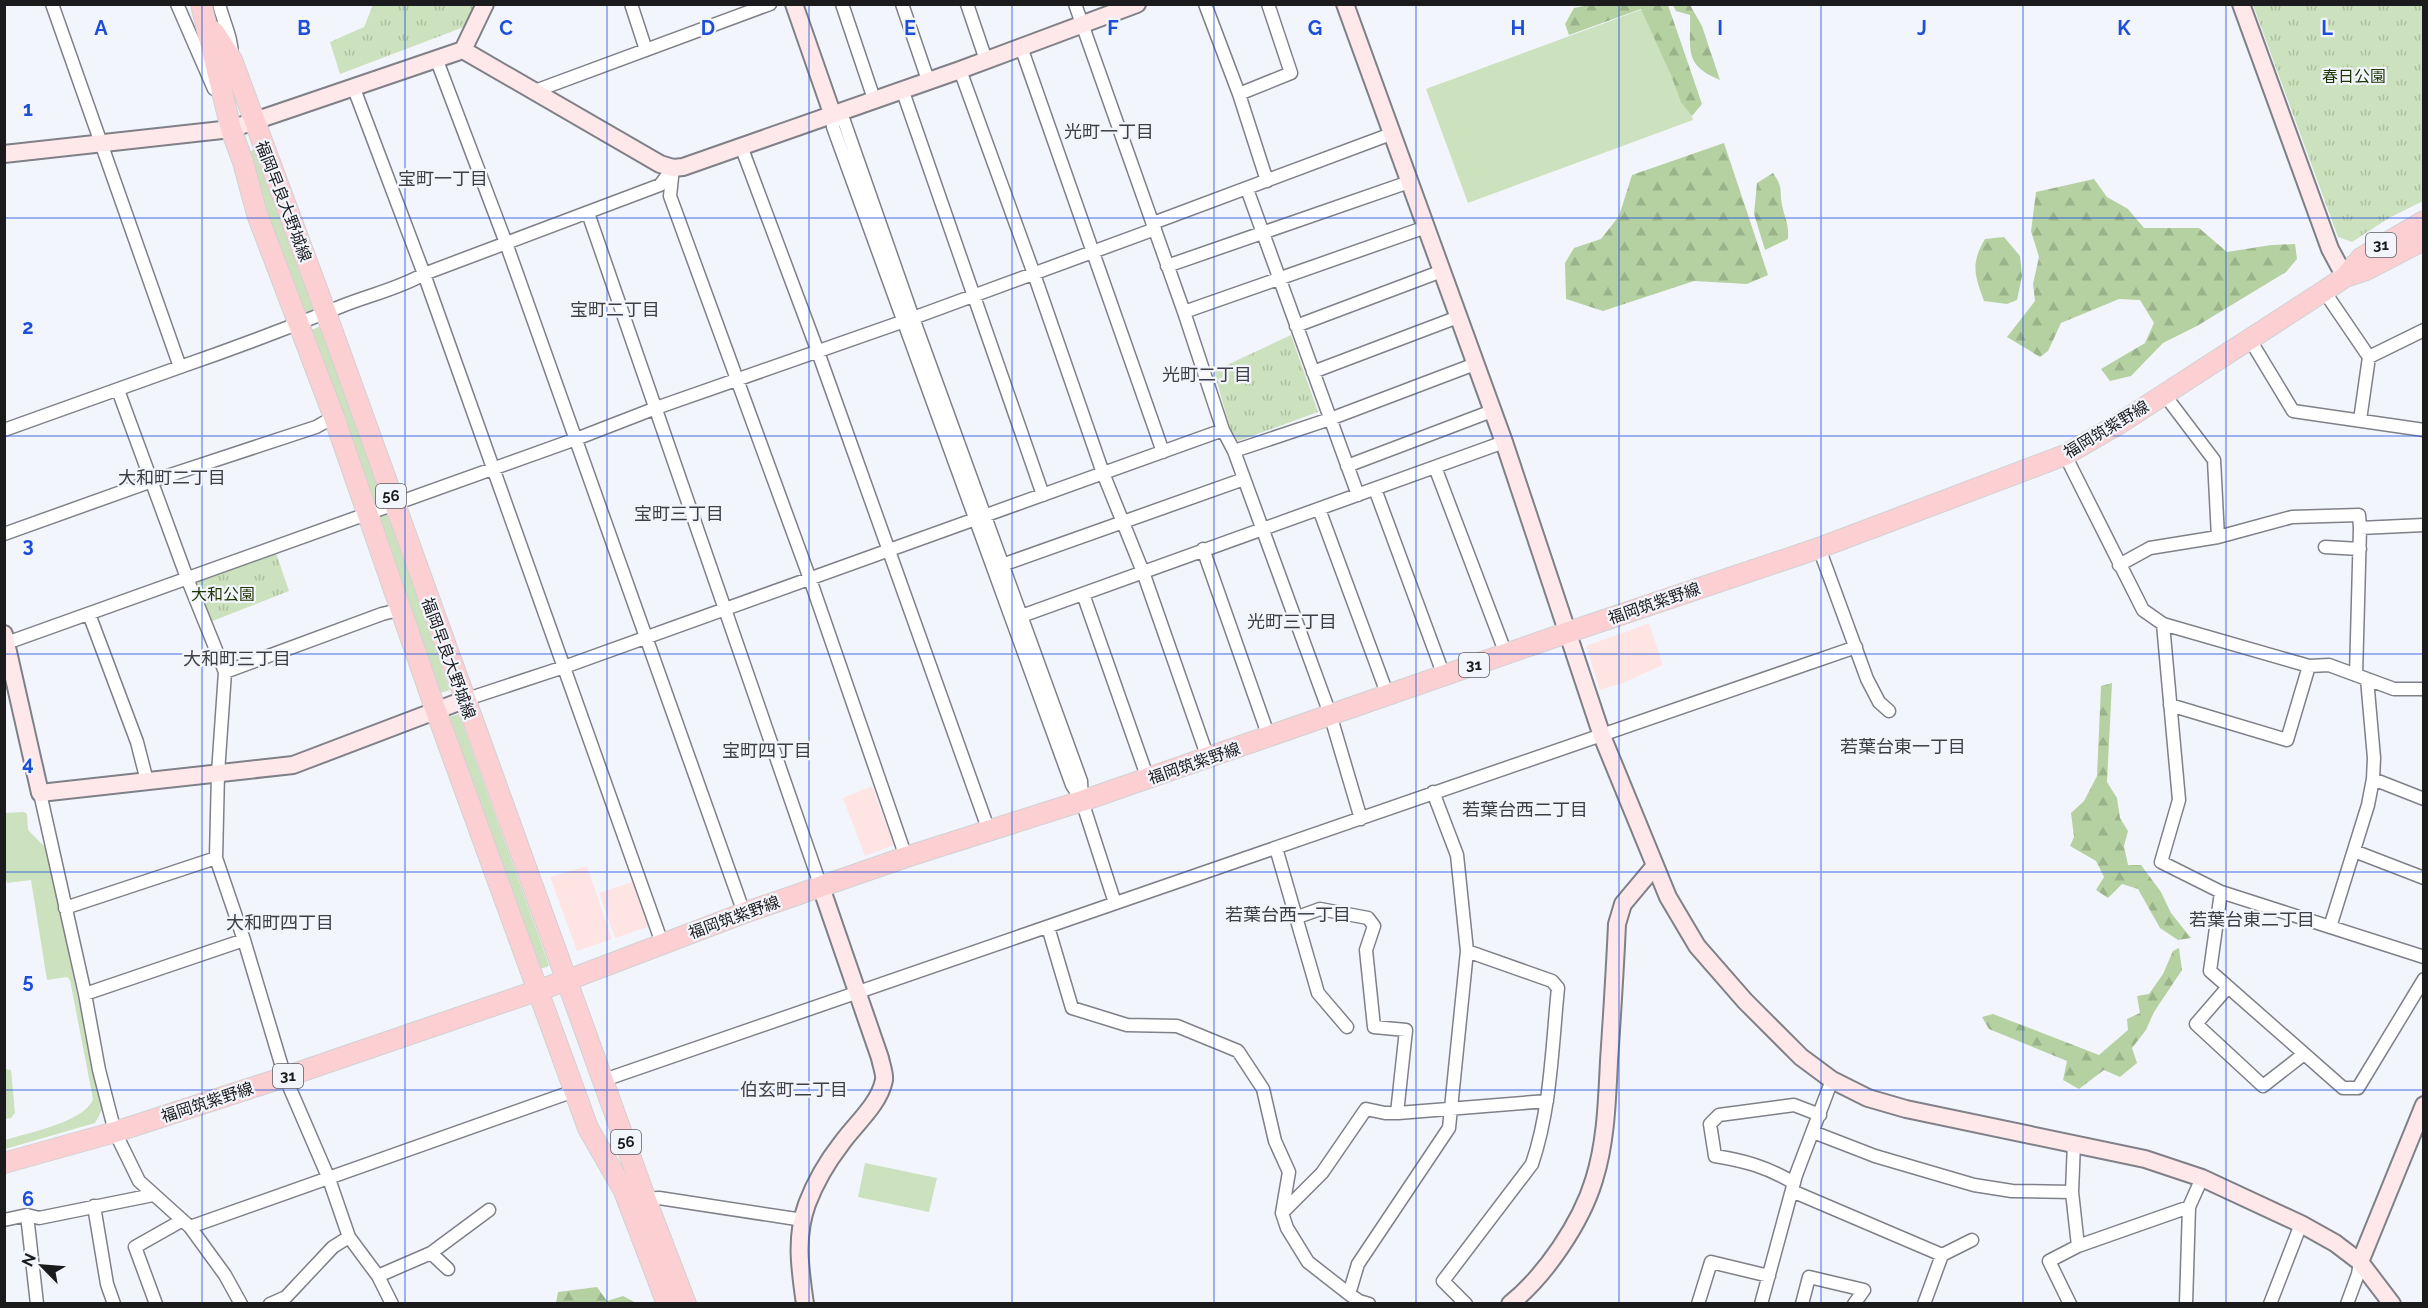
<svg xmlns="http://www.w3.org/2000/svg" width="2428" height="1308" font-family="Raleway,'Noto Sans JP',sans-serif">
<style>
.commercial{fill:#ffe4e4}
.grass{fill:#cce1bd}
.forest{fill:url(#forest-firs)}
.park{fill:url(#park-tufts)}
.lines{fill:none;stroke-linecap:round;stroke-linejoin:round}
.street-casing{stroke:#7f8088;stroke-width:15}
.secondary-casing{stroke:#7f8088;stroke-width:20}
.primary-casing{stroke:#d1d1d2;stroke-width:22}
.street{stroke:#fff;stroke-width:12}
.secondary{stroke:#fee8e9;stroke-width:16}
.primary{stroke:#fcd0d3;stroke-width:20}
.grid{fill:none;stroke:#1d4ed8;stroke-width:1.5;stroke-opacity:0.55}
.labels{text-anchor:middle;stroke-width:4.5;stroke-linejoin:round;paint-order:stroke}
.shield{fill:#f3f5fd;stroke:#5c5c61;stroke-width:1.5}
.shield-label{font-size:15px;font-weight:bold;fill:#1b1b1e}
.park-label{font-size:16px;fill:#1d3603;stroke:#f3f5fd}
.street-label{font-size:16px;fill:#1b1b1e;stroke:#f3f5fd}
.neighbourhood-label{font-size:18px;fill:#3e3f45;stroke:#f3f5fd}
.grid-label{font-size:20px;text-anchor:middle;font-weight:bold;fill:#1d4ed8;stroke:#f3f5fd;stroke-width:4.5;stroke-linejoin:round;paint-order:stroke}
</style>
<defs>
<pattern id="forest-firs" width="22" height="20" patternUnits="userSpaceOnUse" patternTransform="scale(1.5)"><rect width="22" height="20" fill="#b5d1a1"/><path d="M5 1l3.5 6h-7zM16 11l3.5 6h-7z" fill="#9bb38a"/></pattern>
<pattern id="park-tufts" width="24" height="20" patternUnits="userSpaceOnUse" patternTransform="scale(1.5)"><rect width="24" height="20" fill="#cce1bd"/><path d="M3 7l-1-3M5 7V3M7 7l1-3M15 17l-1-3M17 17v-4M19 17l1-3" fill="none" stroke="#afc0a2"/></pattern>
</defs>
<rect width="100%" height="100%" fill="#f3f5fd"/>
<path class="commercial" d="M 1649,623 L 1663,665 L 1623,683 L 1600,690 L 1586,646 Z
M 872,786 L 894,845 L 865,856 L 843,798 Z
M 587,866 L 612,939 L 577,951 L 550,877 Z
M 635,881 L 651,926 L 615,938 L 599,893 Z"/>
<path class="grass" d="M 1651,6 L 1693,120 L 1468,203 L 1426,89 Z
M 253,149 L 256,151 L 317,314 L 306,318 L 266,213 L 250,153 Z
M 321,326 L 383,501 L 373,505 L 311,330 Z
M 388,514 L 450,690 L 440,693 L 377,517 Z
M 459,714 L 549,965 L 547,967 L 538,969 L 449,717 Z
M 24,812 L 27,814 L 28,830 L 46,848 L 102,1110 L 95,1123 L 5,1149 L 5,1140 C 27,1133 85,1122 93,1099 L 70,980 L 67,977 L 47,980 L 31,880 L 7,883 L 4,872 L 5,813 Z
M 5,1069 L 11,1070 L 15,1113 L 11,1118 L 5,1119 Z
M 865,1163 L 937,1178 L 929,1212 L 858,1197 Z"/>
<path class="forest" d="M 1589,5 L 1668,5 L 1702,104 L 1692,116 L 1681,102 L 1671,75 L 1641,9 L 1569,35 L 1565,24 L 1574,8 Z
M 1673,5 L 1690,5 L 1702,26 L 1720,80 C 1683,65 1691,50 1690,15 L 1676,11 Z
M 1724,143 L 1768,275 L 1747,284 L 1694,281 L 1603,311 L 1566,299 L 1565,263 L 1574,248 L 1601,239 L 1619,216 L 1632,175 Z
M 1773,173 C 1784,189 1779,189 1782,205 C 1785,220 1789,222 1788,239 L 1765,250 L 1754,214 L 1757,183 Z
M 2094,179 L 2107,197 L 2128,209 L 2144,228 L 2199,228 L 2227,252 L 2271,245 L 2295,244 L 2297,259 L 2286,272 L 2197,326 L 2163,343 L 2131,376 L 2110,381 L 2101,369 L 2145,343 L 2154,323 L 2140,300 L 2119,299 L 2061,323 L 2048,351 L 2040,357 L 2007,337 L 2035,301 L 2033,284 L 2039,257 L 2031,231 L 2036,192 Z
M 2004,237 L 2020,256 L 2022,276 L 2017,300 L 2007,304 L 1984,301 C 1975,276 1970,264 1985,239 Z
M 2112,683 L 2107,782 L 2117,798 L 2120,818 L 2128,831 L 2124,846 L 2128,865 L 2141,865 L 2161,892 L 2171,913 L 2191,938 L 2178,940 L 2160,928 L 2138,889 L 2122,884 L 2108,898 L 2096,890 L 2104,877 L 2096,861 L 2070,846 L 2074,837 L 2071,813 L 2084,801 L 2097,776 L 2101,686 Z
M 2179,948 L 2182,970 L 2154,1012 L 2146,1030 L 2132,1048 L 2137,1063 L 2120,1077 L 2104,1070 L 2079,1089 L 2063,1080 L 2067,1061 L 1989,1029 L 1982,1017 L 1993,1014 L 2099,1055 L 2128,1030 L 2127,1019 L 2140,1013 L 2137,996 L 2149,994 L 2163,974 L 2173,951 Z
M 597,1287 L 607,1301 L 623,1296 L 636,1303 L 556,1303 L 558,1292 Z"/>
<path class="park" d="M 373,5 L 476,5 L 464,27 L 340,74 L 330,42 L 364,27 Z
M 2253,5 L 2423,5 L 2423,201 L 2389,218 L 2352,242 L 2338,237 Z
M 1291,335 L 1318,412 L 1238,441 L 1230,428 L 1214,371 Z
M 276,553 L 289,591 L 210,622 L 194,581 Z"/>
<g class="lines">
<g class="street-casing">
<path id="street" d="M 177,4 L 214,89
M 219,4 C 224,24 232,37 232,57
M 631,4 L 646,50
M 842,4 L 874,99
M 902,4 L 928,80
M 967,4 L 986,60
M 1075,4 L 1184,312 L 1223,430 L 1234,451 L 1330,714 L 1361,819
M 1205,4 L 1239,94 L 1291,73 L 1268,4
M 1021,47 L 1163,452
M 436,58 L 506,243 L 744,913
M 960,70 L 1034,274 L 1103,473 L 1143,572 L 1208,758
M 353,86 L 424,274 L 662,943
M 902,89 L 1043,495
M 535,91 L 770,4
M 1239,94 L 1267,181
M 832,113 L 844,121 L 913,318 L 1081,781 L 1082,801 L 1115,903
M 832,113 L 833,127 L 1072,785 L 1081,799
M 741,146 L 818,352 L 989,831
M 673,168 L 670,196 L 810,579 L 906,857
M 1247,189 L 1358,495
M 588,213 L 821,887
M 1153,223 L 1391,134
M 1167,266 L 1409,182
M 2324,291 L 2369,357
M 1184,312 L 1426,227
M 1296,326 L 1442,271
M 2249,338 L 2293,411 L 2424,430
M 180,367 C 235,348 288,328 342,306 C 369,295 398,289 424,274 L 660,185 L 672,169
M 1313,372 L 1458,317
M 118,390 L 187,578 L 225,672 L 218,773 L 216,858 L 244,940 L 285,1077 L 329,1179 L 349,1237 L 378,1276 L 392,1304
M 2164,394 L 2214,460 L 2218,537
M 2360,420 L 2369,357 L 2424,330
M 4,430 L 180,367 L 52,4
M 1234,451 L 1330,419 L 1475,364
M 2065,455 L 2143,610 L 2163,624 L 2309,666 L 2329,665 L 2394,689 L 2424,689
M 1347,466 L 1492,411
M 1435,467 L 1506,654
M 1375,489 L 1444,676
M 1319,509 L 1388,696
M 4,534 L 152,481 L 316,427 L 334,417
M 2325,547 L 2360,549
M 1819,548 L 1867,679 L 1879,702 L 1889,711
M 1203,549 L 1269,737
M 1002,565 L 1244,479
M 2119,565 L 2150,548 L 2218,537 L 2292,517 L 2359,515 L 2360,528
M 1083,594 L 1148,779
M 89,614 L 137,742 L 147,781
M 1016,618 L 1504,442
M 2163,624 L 2179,800 L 2161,862 L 2221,892 L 2210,971 L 2343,1088 L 2358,1088 L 2424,979
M 6,641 L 15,640 L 576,439 L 656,408 L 913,318 L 1155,229
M 225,672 L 382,614 L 402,609
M 2356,675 L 2360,528 L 2424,525
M 464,700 L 564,667 L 1223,430
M 2170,705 L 2287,740 L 2309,666
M 2373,779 L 2424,799
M 40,793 L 85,994 L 99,1070 L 115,1132 L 139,1181 L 190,1227 L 225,1275 L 241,1304
M 1276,848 L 1318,993 L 1347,1027
M 2354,851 L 2424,878
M 2221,892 L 2424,957
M 65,908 L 216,858
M 1295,918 L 1320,909 L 1368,918 L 1374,926 L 1366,950 L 1374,1027 L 1406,1030 L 1397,1113
M 1048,927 L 1072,1008 L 1127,1025 L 1177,1026 L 1238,1051 L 1263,1089 L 1275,1141 L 1289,1172 L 1282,1213 L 1287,1228 L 1308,1262 L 1349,1294 L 1359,1301 L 1369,1304
M 2330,927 L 2368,805 L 2373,779 L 2374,758 L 2367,679
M 2228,987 L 2196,1024 L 2263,1086 L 2304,1054
M 85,994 L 244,940
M 604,1080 L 1856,647
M 1813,1132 L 1875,1156 L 1974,1185 L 2012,1191 L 2072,1192
M 1794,1183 C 1767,1167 1746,1161 1715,1156 L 1710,1124 L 1719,1115 L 1794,1105 L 1820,1115
M 1792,1191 L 1942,1255
M 641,1199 L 659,1198 L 803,1220
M 94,1206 L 107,1284 L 114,1304
M 1282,1213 L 1322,1173 L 1366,1109 L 1385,1113 L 1398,1113 L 1547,1101
M 27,1215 L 37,1304
M 4,1220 L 27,1215 L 39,1218 L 153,1195
M 190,1227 L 574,1091
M 2078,1246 L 2189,1207
M 431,1253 L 448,1269
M 378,1276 L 431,1253 L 489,1210
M 1349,1294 L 1358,1264 L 1449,1128 L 1467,951 L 1457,855 L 1433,792
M 156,1304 L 135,1247 L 181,1221
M 270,1304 L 286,1297 L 333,1247 L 349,1237
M 1466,1304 L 1443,1281 L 1532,1164 C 1551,1108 1552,1047 1558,988 L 1552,981 L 1467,951
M 1698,1304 L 1711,1262 L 1769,1276
M 1761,1304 L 1796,1175 L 1832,1080
M 1802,1304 L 1809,1277 L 1864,1290 L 1854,1304
M 1924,1304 L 1942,1255 L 1972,1240
M 2070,1304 L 2049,1261 L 2078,1246 L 2072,1192 L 2074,1143
M 2186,1304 L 2189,1207 L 2202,1178
M 2270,1304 L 2301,1224
M 2347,1304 L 2358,1274 L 2360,1262"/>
</g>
<g class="secondary-casing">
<path id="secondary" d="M 794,4 L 832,113
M 1345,4 L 1504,442 L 1602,736 L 1668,897 L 1697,946 L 1745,1001 L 1801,1057 L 1832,1080 L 1868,1098 L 1906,1109 L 2145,1159 L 2202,1178 L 2301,1224 L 2335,1243 L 2360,1262 L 2392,1304
M 2241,4 L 2330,249 L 2345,277
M 463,50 L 660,164 L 673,168 L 683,167 L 960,70 L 1137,4
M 4,154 L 231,129 L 463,50 L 485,4
M 4,634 L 40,793 L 293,765 L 464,700
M 2360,1262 L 2424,1105
M 805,1304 C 800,1269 795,1237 807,1204 C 815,1183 827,1162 841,1144 C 855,1124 879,1105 884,1080 C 885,1074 881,1064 880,1058 L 821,887
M 1510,1304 C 1545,1276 1581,1223 1594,1180 C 1606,1142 1607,1101 1609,1061 C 1612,1016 1615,970 1617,924 L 1623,904 L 1654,867"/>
</g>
<g class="primary-casing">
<path id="primary" d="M 201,4 L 231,129 L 243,162 L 257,214 L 334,417 L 436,711 L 588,1128 L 624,1191 L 667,1304
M 214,32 L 232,60 L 326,313 L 646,1200 L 686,1304
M 2345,277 L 2366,270 L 2424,240
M 4,1163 L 115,1132 L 285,1077 L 568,980 L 744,913 L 906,857 L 1082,801 L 1569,632 L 1819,548 L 2065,455 L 2117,425 L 2324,291 L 2345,277 L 2361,258 L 2424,221"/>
</g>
<use href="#street" class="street"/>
<use href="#secondary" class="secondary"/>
<use href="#primary" class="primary"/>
</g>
<path class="grid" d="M 202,4 L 202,1304M 405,4 L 405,1304M 607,4 L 607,1304M 809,4 L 809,1304M 1012,4 L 1012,1304M 1214,4 L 1214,1304M 1416,4 L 1416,1304M 1619,4 L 1619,1304M 1821,4 L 1821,1304M 2023,4 L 2023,1304M 2226,4 L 2226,1304M 4,218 L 2424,218M 4,436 L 2424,436M 4,654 L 2424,654M 4,872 L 2424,872M 4,1090 L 2424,1090"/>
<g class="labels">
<g class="shield">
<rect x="2366" y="233" width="30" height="24" rx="4.5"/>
<rect x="376" y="484" width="30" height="24" rx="4.5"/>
<rect x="1459" y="653" width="30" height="24" rx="4.5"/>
<rect x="273" y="1064" width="30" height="24" rx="4.5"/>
<rect x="611" y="1130" width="30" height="24" rx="4.5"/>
</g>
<g class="shield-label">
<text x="2381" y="250">31</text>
<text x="391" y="501">56</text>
<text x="1474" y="670">31</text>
<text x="288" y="1081">31</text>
<text x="626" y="1147">56</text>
</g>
<g class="park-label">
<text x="2354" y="82">春日公園</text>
<text x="223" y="600">大和公園</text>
</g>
<g class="street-label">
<text transform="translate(284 201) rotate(69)" y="6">福岡早良大野城線</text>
<text transform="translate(2106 429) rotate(-31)" y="6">福岡筑紫野線</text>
<text transform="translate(1654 603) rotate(-19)" y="6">福岡筑紫野線</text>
<text transform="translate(449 658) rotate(70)" y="6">福岡早良大野城線</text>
<text transform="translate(1194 763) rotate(-19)" y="6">福岡筑紫野線</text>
<text transform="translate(734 917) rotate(-20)" y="6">福岡筑紫野線</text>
<text transform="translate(207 1102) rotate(-18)" y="6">福岡筑紫野線</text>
</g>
<g class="neighbourhood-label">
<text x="1109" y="138">光町一丁目</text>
<text x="443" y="185">宝町一丁目</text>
<text x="615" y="316">宝町二丁目</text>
<text x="1207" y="381">光町二丁目</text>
<text x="172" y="484">大和町二丁目</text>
<text x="679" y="520">宝町三丁目</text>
<text x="1292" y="628">光町三丁目</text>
<text x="237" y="665">大和町三丁目</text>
<text x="1903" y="753">若葉台東一丁目</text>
<text x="767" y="757">宝町四丁目</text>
<text x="1525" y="816">若葉台西二丁目</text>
<text x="1288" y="921">若葉台西一丁目</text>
<text x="2252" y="926">若葉台東二丁目</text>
<text x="280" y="929">大和町四丁目</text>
<text x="794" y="1096">伯玄町二丁目</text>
</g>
</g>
<g class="grid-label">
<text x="101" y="35">A</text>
<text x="304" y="35">B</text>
<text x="506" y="35">C</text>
<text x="708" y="35">D</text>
<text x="910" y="35">E</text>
<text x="1113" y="35">F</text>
<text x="1315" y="35">G</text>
<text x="1518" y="35">H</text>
<text x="1720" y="35">I</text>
<text x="1922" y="35">J</text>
<text x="2124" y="35">K</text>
<text x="2327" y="35">L</text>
<text x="28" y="116">1</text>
<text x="28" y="334">2</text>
<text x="28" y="552">3</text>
<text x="28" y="770">4</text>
<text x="28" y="988">5</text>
<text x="28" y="1206">6</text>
</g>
<rect width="2428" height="1308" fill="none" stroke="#1b1b1e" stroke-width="12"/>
<g transform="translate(42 1266) rotate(295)" stroke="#f3f5fd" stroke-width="4.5" paint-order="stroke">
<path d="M0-4.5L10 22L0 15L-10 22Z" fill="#1b1b1e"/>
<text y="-9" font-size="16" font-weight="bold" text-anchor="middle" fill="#1b1b1e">N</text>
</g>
</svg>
